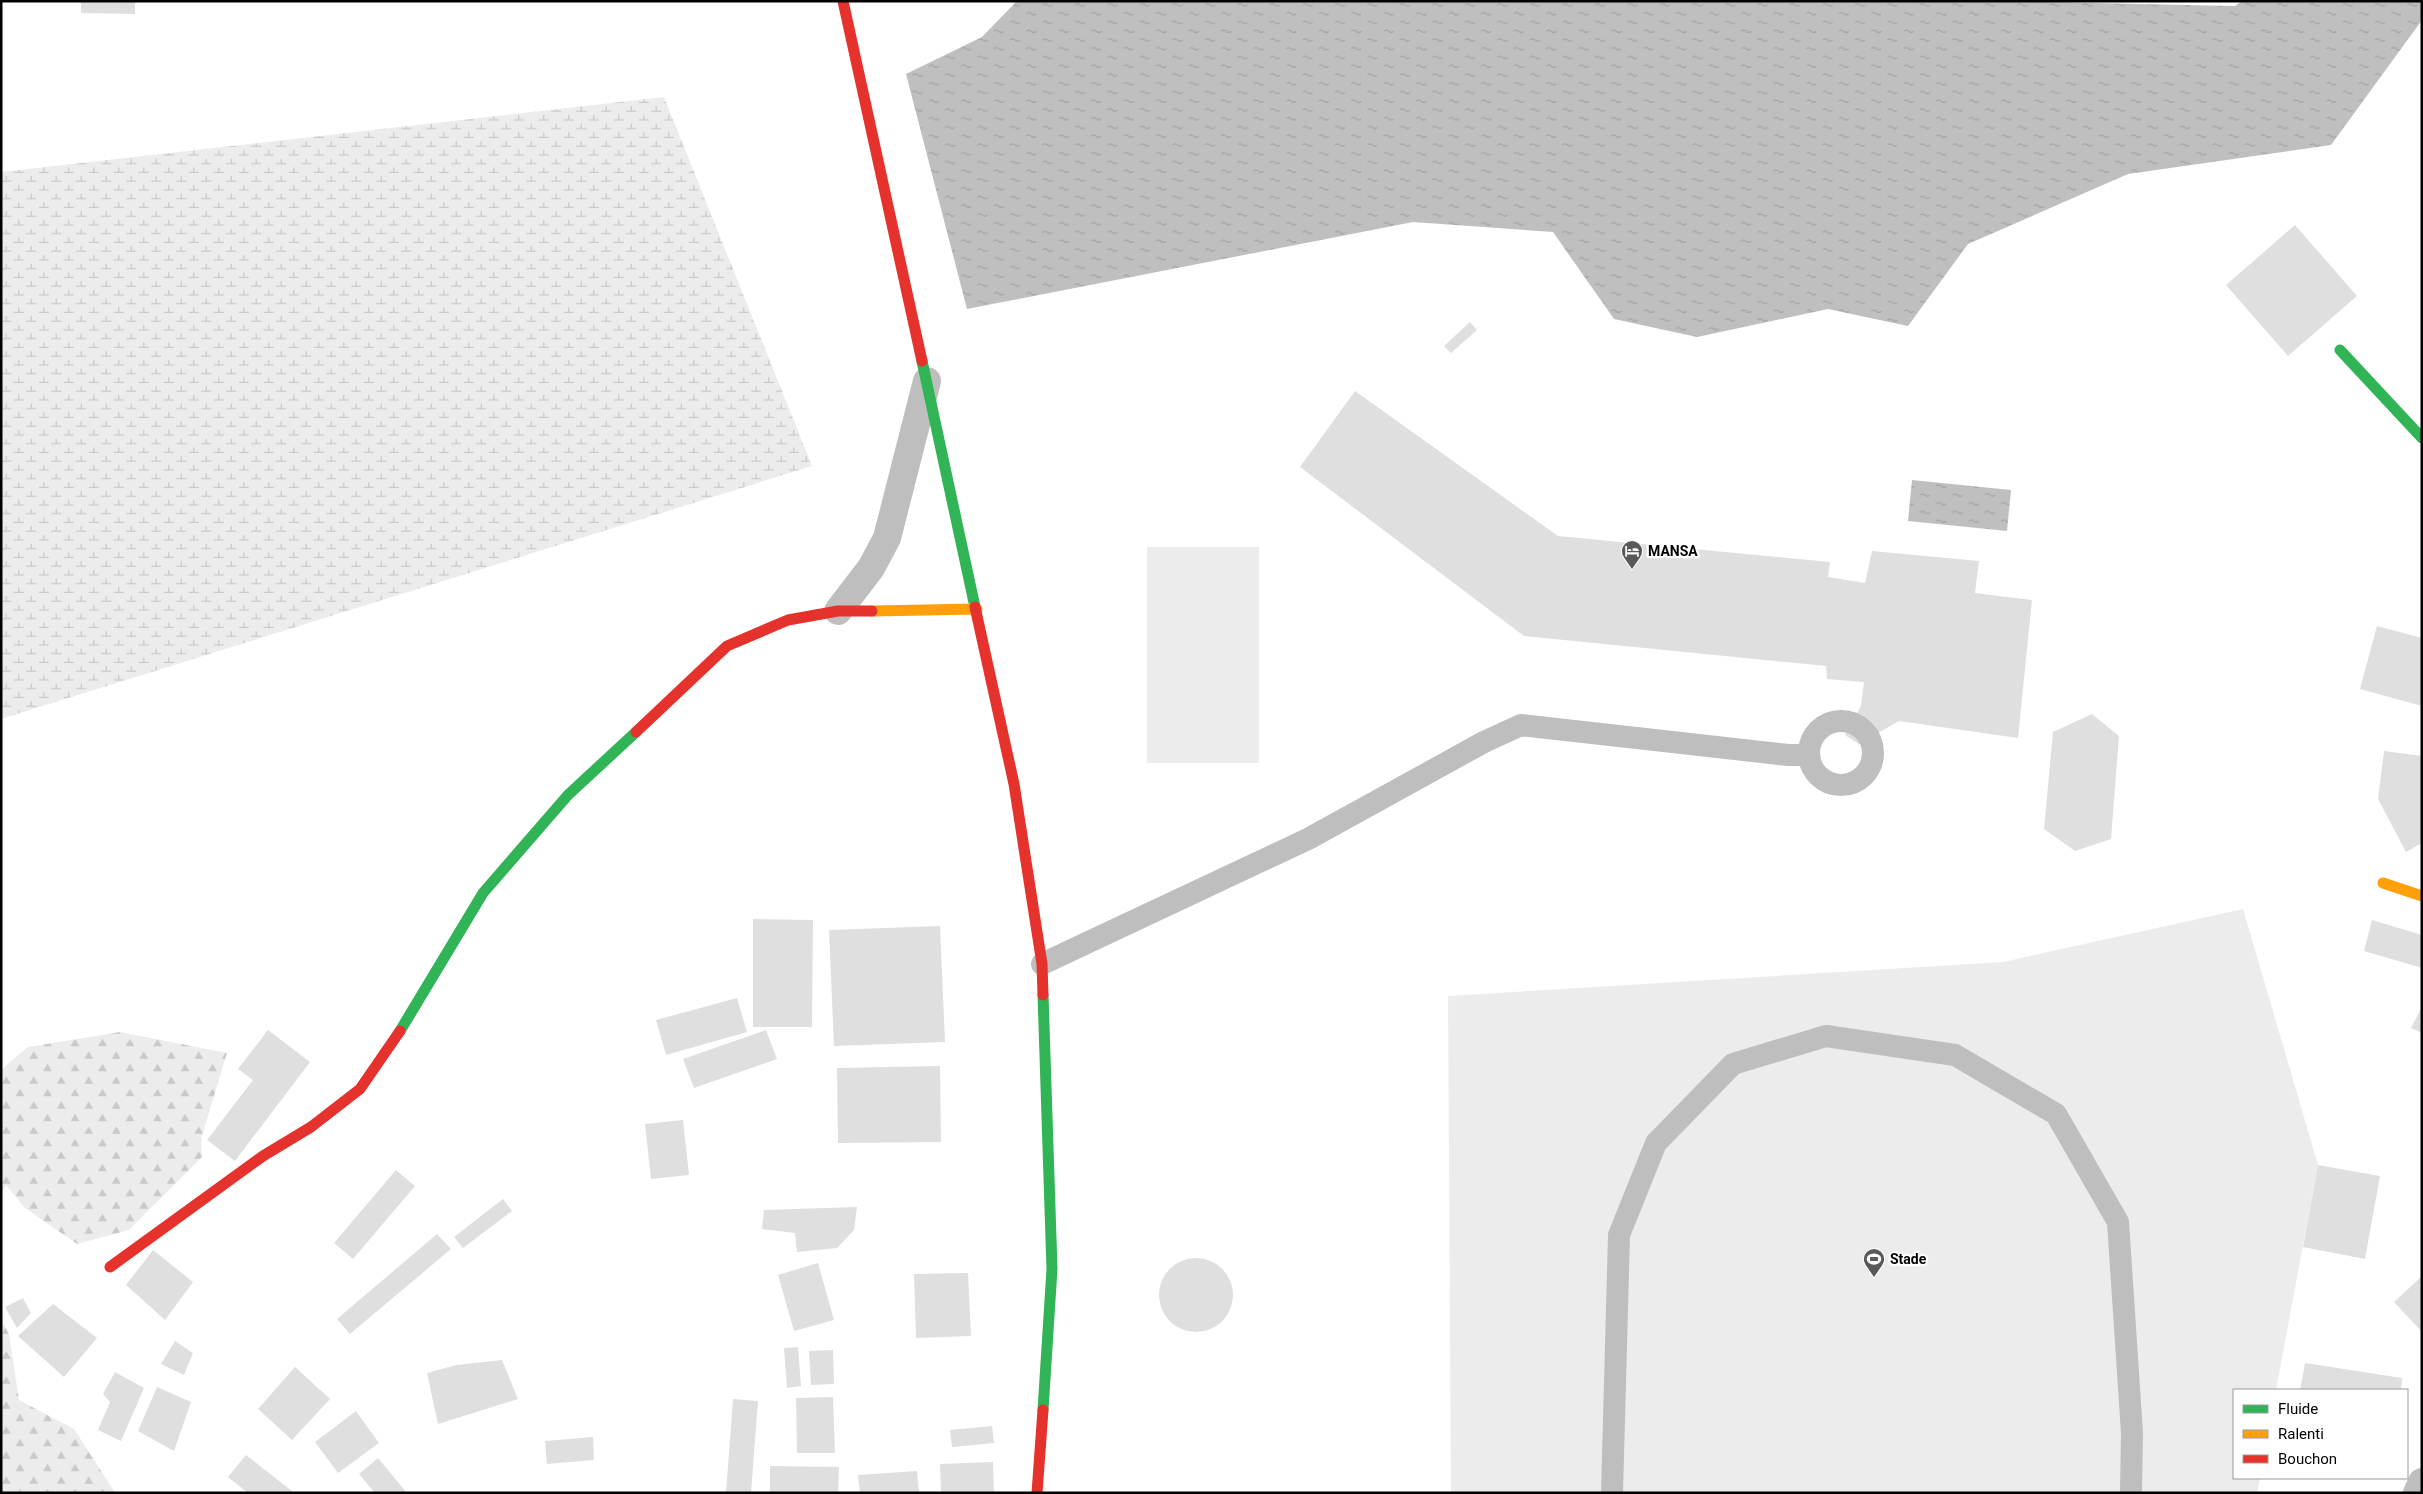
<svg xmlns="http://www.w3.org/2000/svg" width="2423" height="1494" font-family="Roboto,sans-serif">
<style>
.forest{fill:url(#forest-firs)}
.wetland{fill:url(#wetland-marsh)}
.garden{fill:#ececec}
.water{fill:url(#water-ripples)}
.building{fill:#dfdfdf}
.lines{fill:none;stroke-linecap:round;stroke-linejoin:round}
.lane{stroke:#bebebe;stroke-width:22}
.street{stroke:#bebebe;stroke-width:28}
.fast{stroke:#30b455;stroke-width:11}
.slow{stroke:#ff9f0a;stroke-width:11}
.jam{stroke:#e5322d;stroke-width:11}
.labels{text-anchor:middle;stroke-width:4.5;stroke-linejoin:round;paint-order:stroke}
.poi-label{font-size:14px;font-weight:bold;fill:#000;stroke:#fff;text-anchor:start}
</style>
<defs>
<pattern id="forest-firs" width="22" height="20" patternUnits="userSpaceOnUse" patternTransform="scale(1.25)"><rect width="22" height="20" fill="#ececec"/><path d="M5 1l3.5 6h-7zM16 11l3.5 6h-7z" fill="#c9c9c9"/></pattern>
<pattern id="wetland-marsh" width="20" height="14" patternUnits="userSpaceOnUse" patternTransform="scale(1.25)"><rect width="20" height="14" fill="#ececec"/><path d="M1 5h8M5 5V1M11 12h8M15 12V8" fill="none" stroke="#c9c9c9"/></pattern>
<pattern id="water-ripples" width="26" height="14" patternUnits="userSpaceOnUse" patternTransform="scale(1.25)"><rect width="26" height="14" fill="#bfbfbf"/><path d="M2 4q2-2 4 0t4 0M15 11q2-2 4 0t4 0" fill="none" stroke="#a2a2a2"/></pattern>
</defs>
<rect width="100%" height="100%" fill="#fff"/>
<path class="forest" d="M 120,1032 L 227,1053 L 201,1139 L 202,1157 L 129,1230 L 77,1244 L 25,1208 L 6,1185 L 1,1194 L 1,1070 L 28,1047 Z
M 1,1320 L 9,1334 L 19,1400 L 74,1429 L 114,1491 L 118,1493 L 1,1493 Z"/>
<path class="wetland" d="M 664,97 L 812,466 L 1,719 L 1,172 Z"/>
<path class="garden" d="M 1147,547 L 1259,547 L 1259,763 L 1147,763 Z
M 2243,909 L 2318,1165 L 2276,1390 L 2234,1390 L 2234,1478 L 2260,1478 L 2257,1493 L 1451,1493 L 1448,996 L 2003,962 Z"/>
<path class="water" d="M 1017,1 L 1993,1 L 2235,6 L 2242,1 L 2422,1 L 2422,20 L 2331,145 L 2128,174 L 1968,244 L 1908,326 L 1828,309 L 1697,337 L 1614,319 L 1553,232 L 1413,222 L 967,309 L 906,74 L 982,37 Z
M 1912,480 L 2011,490 L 2007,531 L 1908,521 Z"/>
<path class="building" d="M 81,1 L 135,1 L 135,14 L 81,13 Z
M 2295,225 L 2357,296 L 2288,356 L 2226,285 Z
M 1470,322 L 1477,330 L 1451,353 L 1444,346 Z
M 1355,391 L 1558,536 L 1830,562 L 1828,577 L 1865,583 L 1872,551 L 1979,561 L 1975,593 L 2032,600 L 2018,738 L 1899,721 L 1859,744 L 1845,735 L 1861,706 L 1864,682 L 1827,679 L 1826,666 L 1524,636 L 1300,467 Z
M 2377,626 L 2422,638 L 2422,706 L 2360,689 Z
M 2092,714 L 2119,736 L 2111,839 L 2075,851 L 2044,829 L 2053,732 Z
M 2384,751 L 2422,756 L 2422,843 L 2406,852 L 2378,799 Z
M 753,919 L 813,920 L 812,1027 L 753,1027 Z
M 2372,920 L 2422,935 L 2422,968 L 2364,951 Z
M 940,926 L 945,1042 L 834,1046 L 829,930 Z
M 737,998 L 747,1032 L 666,1055 L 656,1020 Z
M 2422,1007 L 2422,1033 L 2411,1028 Z
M 268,1030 L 310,1062 L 235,1161 L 207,1140 L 253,1080 L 238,1069 Z
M 766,1030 L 777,1059 L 694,1088 L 683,1059 Z
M 940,1066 L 941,1142 L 838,1143 L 837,1068 Z
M 683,1120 L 689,1175 L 651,1179 L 645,1124 Z
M 2318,1165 L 2380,1176 L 2365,1259 L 2303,1247 Z
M 396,1170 L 415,1186 L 353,1259 L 334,1243 Z
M 503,1199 L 512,1211 L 463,1248 L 454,1237 Z
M 857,1207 L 854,1230 L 837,1248 L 797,1252 L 795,1233 L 762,1229 L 764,1210 Z
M 437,1234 L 451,1249 L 350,1334 L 337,1319 Z
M 153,1250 L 193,1282 L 165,1320 L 126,1285 Z
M1159 1295a37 37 0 1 1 74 0a37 37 0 1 1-74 0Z
M 818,1263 L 834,1320 L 794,1331 L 778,1275 Z
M 968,1273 L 971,1336 L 916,1338 L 914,1274 Z
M 2422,1276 L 2422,1332 L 2394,1302 Z
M 23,1298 L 31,1313 L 17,1328 L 5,1307 Z
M 53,1304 L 97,1338 L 64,1377 L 18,1336 Z
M 175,1341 L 193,1353 L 184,1375 L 161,1364 Z
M 798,1347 L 801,1386 L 787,1388 L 784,1348 Z
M 833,1350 L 834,1384 L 811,1385 L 809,1351 Z
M 502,1360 L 518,1399 L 438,1424 L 427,1373 L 456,1365 Z
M 2305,1363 L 2402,1378 L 2401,1390 L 2300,1390 Z
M 295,1367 L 330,1399 L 292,1440 L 258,1409 Z
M 115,1372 L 144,1388 L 121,1441 L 98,1430 L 110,1402 L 103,1394 Z
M 157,1387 L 191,1402 L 174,1451 L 138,1431 Z
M 833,1397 L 835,1453 L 797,1453 L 796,1398 Z
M 733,1399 L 758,1401 L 751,1493 L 726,1493 Z
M 356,1411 L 379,1443 L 338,1473 L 315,1442 Z
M 992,1426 L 994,1443 L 952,1447 L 950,1430 Z
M 593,1437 L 594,1460 L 547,1464 L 545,1441 Z
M 246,1455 L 292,1491 L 290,1493 L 248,1493 L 228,1477 Z
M 378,1458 L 407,1493 L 375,1493 L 359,1474 Z
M 993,1462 L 994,1493 L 941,1493 L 940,1464 Z
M 770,1466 L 839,1467 L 838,1493 L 770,1493 Z
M 917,1471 L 919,1493 L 860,1493 L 858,1475 Z"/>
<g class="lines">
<path class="lane" d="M1809 753a32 32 0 1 1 64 0a32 32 0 1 1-64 0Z
M 1042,964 L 1308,839 L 1484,742 L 1521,725 L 1788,755 L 1808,755
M 1612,1493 L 1619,1235 L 1656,1143 L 1733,1064 L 1826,1036 L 1955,1055 L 2056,1114 L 2118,1222 L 2132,1433 L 2131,1493"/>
<path class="street" d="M 838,611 L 871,568 L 887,538 L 927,381
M 2417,1493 L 2422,1482"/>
<path class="fast" d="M 2340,350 L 2422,438
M 922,361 L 975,607
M 400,1031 L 483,893 L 568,795 L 636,732
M 1043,1410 L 1052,1269 L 1043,995"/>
<path class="slow" d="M 872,611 L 977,609
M 2383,883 L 2422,896"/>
<path class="jam" d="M 843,1 L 922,361
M 975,607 L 1014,784 L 1042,964 L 1043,995
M 636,732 L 727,646 L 788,620 L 838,611 L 872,611
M 110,1267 L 263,1156 L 311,1127 L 360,1089 L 400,1031
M 1037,1493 L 1043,1410"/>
</g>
<defs>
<g id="hotel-pin" transform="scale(1.125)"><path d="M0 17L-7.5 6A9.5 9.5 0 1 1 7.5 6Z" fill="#595959" stroke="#fff"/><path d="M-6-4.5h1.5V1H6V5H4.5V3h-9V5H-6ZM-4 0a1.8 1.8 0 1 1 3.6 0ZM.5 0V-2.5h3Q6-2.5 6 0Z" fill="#fff"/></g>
<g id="stadium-pin" transform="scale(1.125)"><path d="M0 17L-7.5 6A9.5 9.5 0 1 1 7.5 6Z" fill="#595959" stroke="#fff"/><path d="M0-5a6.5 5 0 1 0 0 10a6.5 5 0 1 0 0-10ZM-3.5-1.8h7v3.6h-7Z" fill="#fff"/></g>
</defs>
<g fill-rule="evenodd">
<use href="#hotel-pin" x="1632" y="551"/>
<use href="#stadium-pin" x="1874" y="1259"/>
</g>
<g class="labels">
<g class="poi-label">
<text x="1648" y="556">MANSA</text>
<text x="1890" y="1264">Stade</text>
</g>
</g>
<rect width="2423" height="1494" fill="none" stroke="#000000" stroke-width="5"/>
<rect x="2233" y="1389" width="175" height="90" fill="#ffffff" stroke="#999999"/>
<rect x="2243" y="1405" width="25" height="8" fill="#30b455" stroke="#999999"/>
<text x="2278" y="1414" font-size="15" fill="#000000">Fluide</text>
<rect x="2243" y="1430" width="25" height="8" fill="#ff9f0a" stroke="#999999"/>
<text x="2278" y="1439" font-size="15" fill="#000000">Ralenti</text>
<rect x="2243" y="1455" width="25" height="8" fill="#e5322d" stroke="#999999"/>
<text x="2278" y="1464" font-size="15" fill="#000000">Bouchon</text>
</svg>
